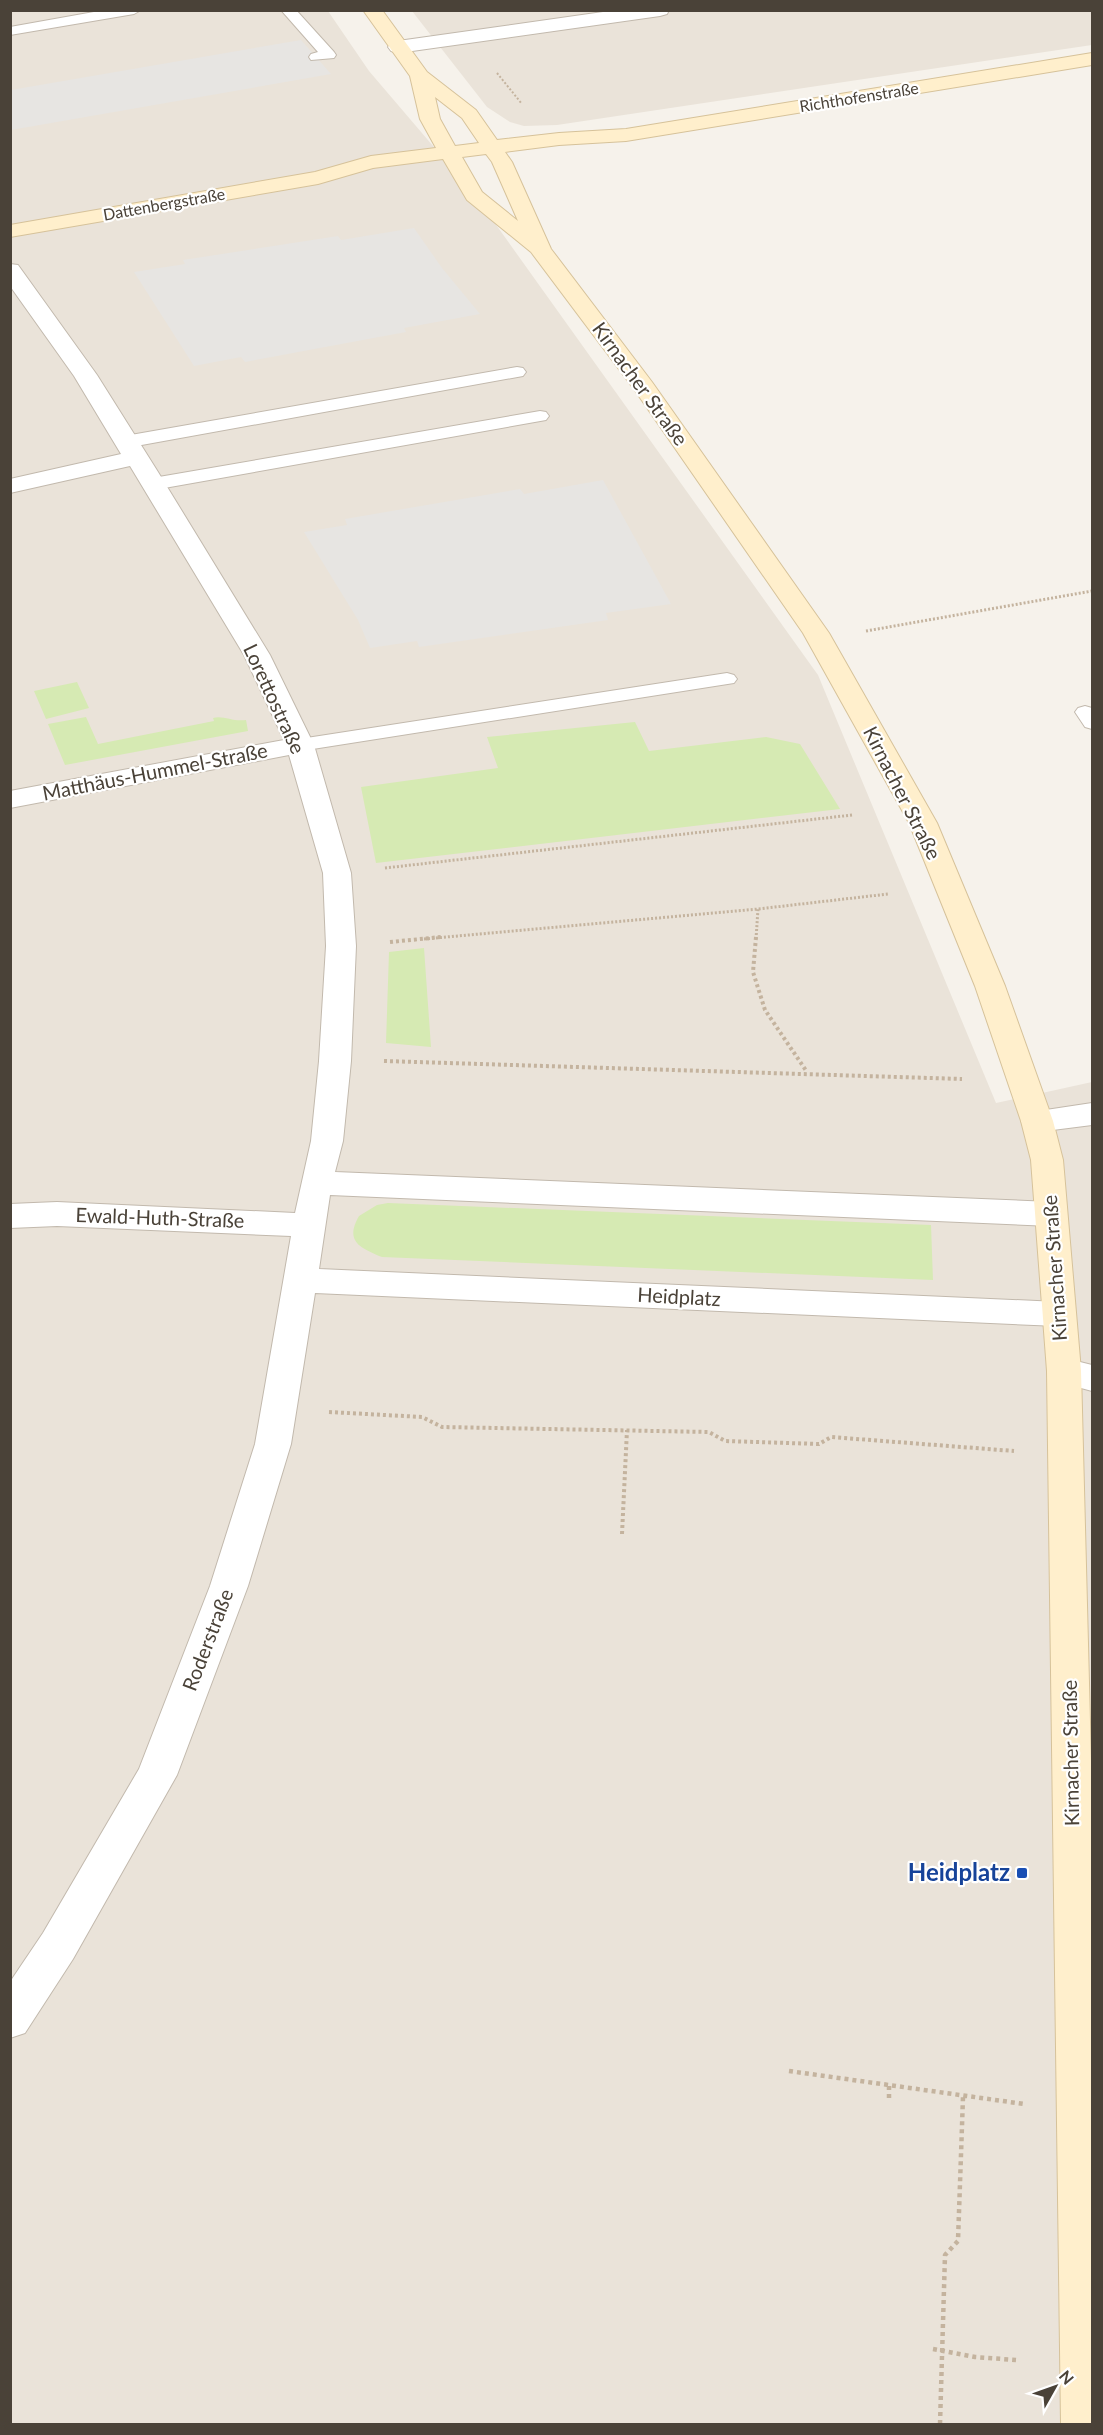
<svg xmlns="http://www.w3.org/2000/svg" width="1103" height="2435" font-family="Lato,sans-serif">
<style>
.residential{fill:#eae3d9}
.green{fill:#d6eab3}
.parking{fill:#e7e5e2}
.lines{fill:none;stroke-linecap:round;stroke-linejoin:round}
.lane-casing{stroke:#c2b9ad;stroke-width:2}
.street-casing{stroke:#c2b9ad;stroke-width:2}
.secondary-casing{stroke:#d6c29a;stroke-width:2}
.path-far3{stroke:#c4b39e;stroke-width:2;stroke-dasharray:2 2;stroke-linecap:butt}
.path-far2{stroke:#c4b39e;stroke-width:3;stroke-dasharray:2 2;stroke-linecap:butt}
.path-far1{stroke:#c4b39e;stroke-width:4;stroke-dasharray:3 3;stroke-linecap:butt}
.path{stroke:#c4b39e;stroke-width:4.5;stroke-dasharray:4 4;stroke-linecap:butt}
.lane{fill:#fff;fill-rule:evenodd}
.street{fill:#fff;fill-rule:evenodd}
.secondary{fill:#ffefcc;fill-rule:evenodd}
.transit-dot{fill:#1a4fb4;stroke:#fff;stroke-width:2}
.labels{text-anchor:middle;stroke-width:4.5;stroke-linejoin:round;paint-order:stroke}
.far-street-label{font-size:16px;fill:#4a4238;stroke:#fff}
.street-label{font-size:20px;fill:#4a4238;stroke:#fff}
.near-transit-label{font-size:24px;font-weight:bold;fill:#164399;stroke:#fff;text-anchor:end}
</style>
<rect width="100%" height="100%" fill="#f6f2eb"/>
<path class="residential" d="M 11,11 L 328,11 L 369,71 L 474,194 L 818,675 L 996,1103 L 1092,1082 L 1092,2424 L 11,2424 Z
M 412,11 L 1092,11 L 1092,45 L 557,125 L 524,126 L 510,122 L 487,107 Z"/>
<path class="green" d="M 77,682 L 89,708 L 46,719 L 34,691 Z
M 86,717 L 98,744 L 214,721 L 213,718 C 223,715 233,722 246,720 L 248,731 L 65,765 L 48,724 Z
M 635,722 L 649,751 L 766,737 L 800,744 L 840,809 L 376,863 L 361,787 L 498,768 L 487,737 Z
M 424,948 L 431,1047 L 386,1043 L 389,952 Z
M 388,1203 L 931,1225 L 933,1280 L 382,1257 C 361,1248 344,1242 359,1216 L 377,1205 Z"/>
<path class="parking" d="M 301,40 L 331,74 L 11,130 L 11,90 Z
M 414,228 L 442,268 L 480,314 L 404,328 L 406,332 L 245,362 L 241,357 L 194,366 L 134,272 L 185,264 L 183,260 L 338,236 L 341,240 Z
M 603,480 L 671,604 L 606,613 L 608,620 L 419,647 L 417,641 L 370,648 L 358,620 L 304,532 L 347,525 L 345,519 L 520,489 L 524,494 Z"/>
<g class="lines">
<g class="lane-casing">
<path id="lane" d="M 105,10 L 141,10 L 134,14 L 10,35 L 10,27 Z
M 281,10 L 296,10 L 334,52 L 336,55 L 334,58 L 311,60 L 309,57 L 311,54 L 318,52 Z
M 517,367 L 523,368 L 526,372 L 523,376 L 125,448 L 118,446 L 116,442 L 118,438 L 125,436 Z
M 540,411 L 546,412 L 549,416 L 546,420 L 153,490 L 146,488 L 144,484 L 146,480 L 153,478 Z
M 727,673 L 734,675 L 737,679 L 734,683 L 300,751 L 293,749 L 289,745 L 293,741 L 300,739 Z
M 1085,706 L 1092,708 L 1092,729 L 1085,727 L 1075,712 L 1078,708 Z"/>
</g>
<g class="street-casing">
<path id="street" d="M 617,10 L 669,10 L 667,14 L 660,16 L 398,53 L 391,51 L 388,47 L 391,43 L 398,41 Z
M 10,264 L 18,265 L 97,375 L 158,472 L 270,655 L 314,745 L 351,873 L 356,946 L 351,1061 L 343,1141 L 335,1172 L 1051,1202 L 1063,1206 L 1067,1214 L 1063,1222 L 1051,1226 L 330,1195 L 319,1269 L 1058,1302 L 1070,1305 L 1075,1314 L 1070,1323 L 1058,1326 L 315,1293 L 291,1444 L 248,1586 L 177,1775 L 73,1959 L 25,2033 L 10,2038 L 10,1982 L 43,1933 L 139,1769 L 210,1586 L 255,1444 L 291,1236 L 57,1226 L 10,1228 L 10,1204 L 57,1202 L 295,1213 L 311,1141 L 319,1061 L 326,946 L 323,873 L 289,755 L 10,808 L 10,791 L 284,740 L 244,655 L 130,466 L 10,493 L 10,479 L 121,454 L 74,376 L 10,286 Z
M 1092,1103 L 1092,1125 L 1037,1132 L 1026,1129 L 1021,1121 L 1026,1113 Z
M 1064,1358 L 1092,1365 L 1092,1391 L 1052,1380 L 1047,1371 L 1052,1362 Z"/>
</g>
<g class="secondary-casing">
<path id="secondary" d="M 363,10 L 382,10 L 427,72 L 476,110 L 497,140 L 559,133 L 626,129 L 1092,53 L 1092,65 L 626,141 L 559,145 L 505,152 L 512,162 L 551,249 L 652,382 L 829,633 L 937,823 L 1005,986 L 1053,1121 L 1063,1160 L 1081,1371 L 1092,1800 L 1092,2424 L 1061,2424 L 1047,1371 L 1031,1160 L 1021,1121 L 975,986 L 909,823 L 803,633 L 636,392 L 531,252 L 467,200 L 443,159 L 373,168 L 318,184 L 10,237 L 10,225 L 315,172 L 371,156 L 436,148 L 420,119 L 410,76 ZM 435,97 L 462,118 L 479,143 L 455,146 L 440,119 ZM 486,154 L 492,162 L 518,221 L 482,192 L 462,157 Z"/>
</g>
<path class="path-far3" d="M 497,73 L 522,104"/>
<path class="path-far2" d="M 866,631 L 1092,591
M 385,868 L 852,815
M 424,939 L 758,909 L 888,894
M 756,939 L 758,909"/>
<path class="path-far1" d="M 756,937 L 753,972 L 765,1010 L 807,1072
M 390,942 L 441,937
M 384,1061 L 962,1079
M 329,1412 L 422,1417 L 442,1427 L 709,1432 L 725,1441 L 819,1444 L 831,1437 L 1014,1451
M 622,1534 L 627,1430"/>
<path class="path" d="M 789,2071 L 1024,2104
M 889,2086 L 889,2101
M 933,2349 L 975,2357 L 1016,2360
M 940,2424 L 945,2255 L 958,2241 L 963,2097"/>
<use href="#lane" class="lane"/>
<use href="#street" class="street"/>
<use href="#secondary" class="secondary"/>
</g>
<rect class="transit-dot" x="1016" y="1867" width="12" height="12" rx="3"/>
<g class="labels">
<g class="far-street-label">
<text transform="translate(859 97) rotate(-9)" y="6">Richthofenstraße</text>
<text transform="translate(164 204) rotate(-10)" y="6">Dattenbergstraße</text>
</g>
<g class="street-label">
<text transform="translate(640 384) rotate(54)" y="7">Kirnacher Straße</text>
<text transform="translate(274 699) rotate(65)" y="7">Lorettostraße</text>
<text transform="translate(155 772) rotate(-11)" y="7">Matthäus-Hummel-Straße</text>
<text transform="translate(902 793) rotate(63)" y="7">Kirnacher Straße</text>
<text transform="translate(160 1218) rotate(2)" y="7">Ewald-Huth-Straße</text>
<text transform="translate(1055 1268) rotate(-94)" y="7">Kirnacher Straße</text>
<text transform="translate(679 1297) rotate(3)" y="7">Heidplatz</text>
<text transform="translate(208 1640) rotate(-69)" y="7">Roderstraße</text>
<text transform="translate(1071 1753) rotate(-91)" y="7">Kirnacher Straße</text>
</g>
<g class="near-transit-label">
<text x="1010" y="1881">Heidplatz</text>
</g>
</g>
<rect width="1103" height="2435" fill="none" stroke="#4a4238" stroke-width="24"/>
<g transform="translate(1055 2387) rotate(50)" stroke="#ffffff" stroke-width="4.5" paint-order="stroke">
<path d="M0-4.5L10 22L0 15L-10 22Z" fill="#4a4238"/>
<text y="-9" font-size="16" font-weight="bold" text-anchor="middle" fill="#4a4238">N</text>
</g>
</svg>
